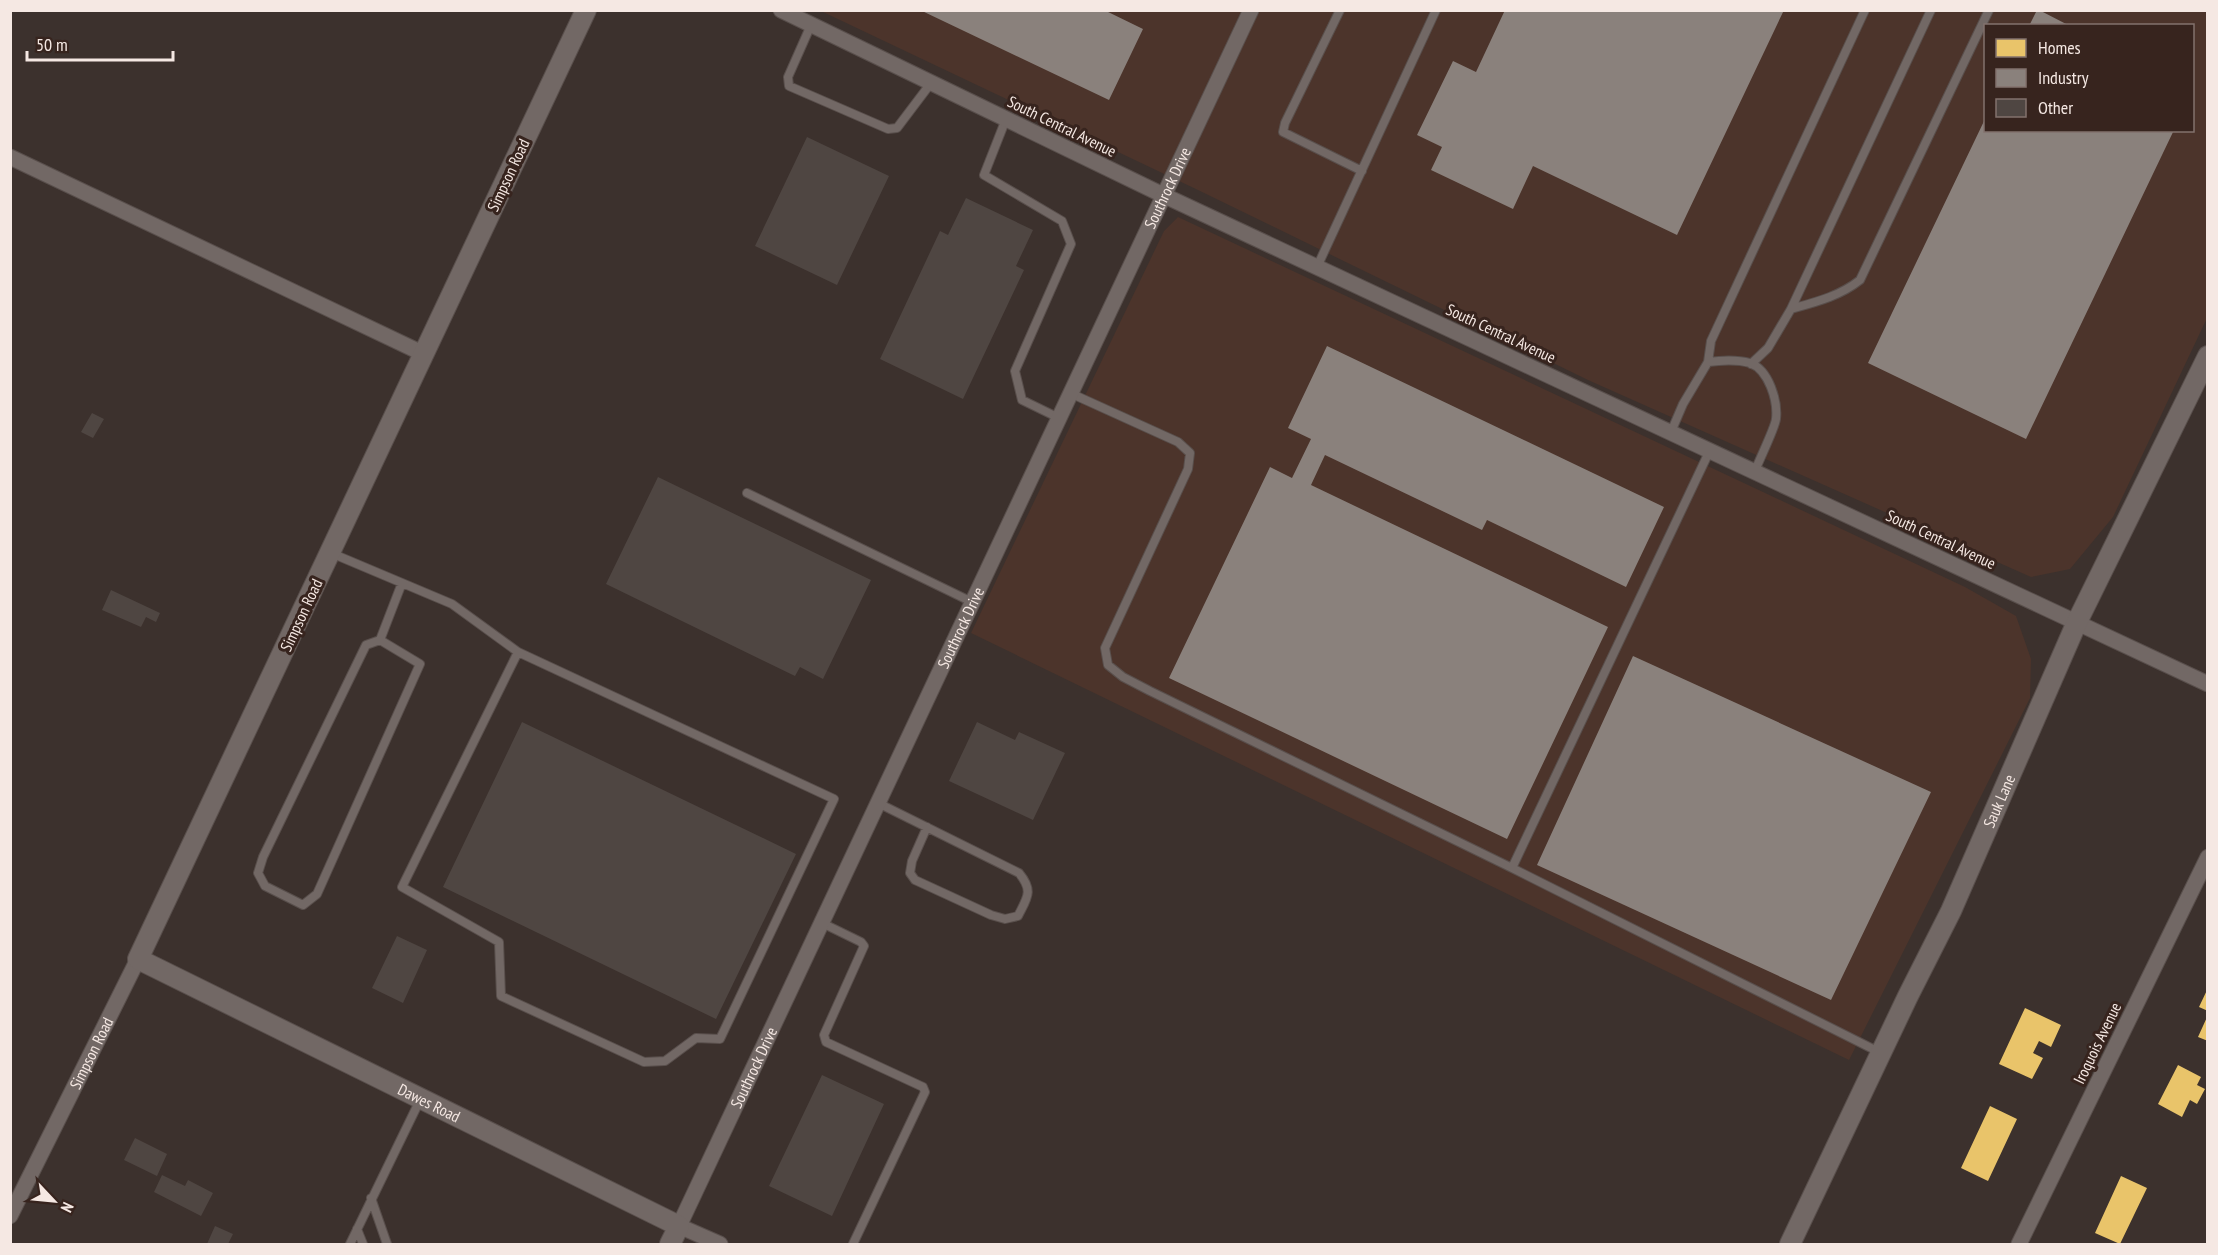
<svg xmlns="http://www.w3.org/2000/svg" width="2218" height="1255" font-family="'PT Sans Narrow',sans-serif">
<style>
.built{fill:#4c342b;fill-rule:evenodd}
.homes{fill:#e9c46a}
.industry{fill:#8a817c}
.building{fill:#4f4642}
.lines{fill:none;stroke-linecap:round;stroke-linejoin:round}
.service-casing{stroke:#594f4c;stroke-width:10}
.minor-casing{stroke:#594f4c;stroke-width:17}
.tertiary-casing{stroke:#594f4c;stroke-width:22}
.service{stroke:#726865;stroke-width:8}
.minor{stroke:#726865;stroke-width:15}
.tertiary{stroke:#726865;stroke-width:20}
.labels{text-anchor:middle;stroke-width:6;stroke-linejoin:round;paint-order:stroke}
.street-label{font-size:16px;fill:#f5e8e3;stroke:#37241e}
</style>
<rect width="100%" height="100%" fill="#3c312d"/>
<path class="built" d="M 821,11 L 2207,11 L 2207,318 L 2113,517 L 2070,569 L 2031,577 L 1588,380 L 1198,190 ZM 1986,26 L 2192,26 L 2192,130 L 1986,130 Z
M 1178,217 L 1965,587 L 2016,616 L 2031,659 L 2030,698 L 1849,1060 L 971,633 L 1164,231 Z"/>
<path class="homes" d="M 2208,988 L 2208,1011 L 2199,1007 Z
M 2025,1008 L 2061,1025 L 2051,1047 L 2039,1041 L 2033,1053 L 2043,1058 L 2032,1079 L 1999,1064 Z
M 2208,1015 L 2208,1041 L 2198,1037 Z
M 2178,1065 L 2201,1077 L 2197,1085 L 2205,1089 L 2197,1104 L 2190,1100 L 2182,1117 L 2158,1104 Z
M 1990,1106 L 2017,1119 L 1988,1181 L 1961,1168 Z
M 2121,1176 L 2147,1188 L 2120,1244 L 2095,1233 Z"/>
<path class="industry" d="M 920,10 L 1104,10 L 1143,29 L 1109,100 Z
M 1505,10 L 1784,10 L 1677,235 L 1533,166 L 1513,209 L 1431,170 L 1442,147 L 1417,135 L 1453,61 L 1476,72 Z
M 2037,10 L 2039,10 L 2070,26 L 2029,26 Z
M 1986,117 L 1986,130 L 2174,130 L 2026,439 L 1868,363 Z
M 1327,346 L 1664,507 L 1626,587 L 1487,520 L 1482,530 L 1325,455 L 1311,485 L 1608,627 L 1507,839 L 1169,678 L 1270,467 L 1292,478 L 1311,439 L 1288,428 Z
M 1633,656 L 1931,792 L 1831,1000 L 1537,865 Z"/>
<path class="building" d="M 807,137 L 889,176 L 837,285 L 755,246 Z
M 966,198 L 1033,230 L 1016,266 L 1024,270 L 963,399 L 880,359 L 940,231 L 948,235 Z
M 92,413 L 104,419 L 93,438 L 81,432 Z
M 658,477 L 871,580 L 823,679 L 800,667 L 795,676 L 606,584 Z
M 111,590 L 160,613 L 156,622 L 146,617 L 141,627 L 102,610 Z
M 522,722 L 796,854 L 716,1019 L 443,887 Z
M 977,722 L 1015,740 L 1019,732 L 1065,753 L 1033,820 L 949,781 Z
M 397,936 L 427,950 L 403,1003 L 372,988 Z
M 822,1075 L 884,1104 L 832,1216 L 769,1186 Z
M 135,1138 L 167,1154 L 157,1176 L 124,1160 Z
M 162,1175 L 185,1186 L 188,1180 L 213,1193 L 201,1216 L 154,1192 Z
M 215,1226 L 233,1234 L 228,1244 L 207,1244 Z"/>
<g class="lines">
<g class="service-casing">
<path id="service" d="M 1340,10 L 1285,123 L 1283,132 L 1362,171
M 811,25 L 788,77 L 789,86 L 888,129 L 897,128 L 931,83
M 1006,119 L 984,175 L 1062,221 L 1071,244 L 1015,371 L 1022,400 L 1059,418
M 1317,267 L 1436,10
M 1791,309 L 1931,10
M 1708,362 L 1711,341 L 1865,10
M 1751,364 L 1768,348 L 1791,309 C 1816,302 1840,296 1860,280 L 1989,10
M 1070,393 L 1178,442 L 1190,453 L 1188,469 L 1105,648 L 1108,665 L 1123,677 L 1150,691 L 1512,868 L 1879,1052
M 1671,432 L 1683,404 L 1708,362 C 1722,360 1736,359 1750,363 C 1769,370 1778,401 1776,419 C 1775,428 1759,460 1755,471
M 747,493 L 972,602
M 331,553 L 452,604 L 518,652 L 834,799 L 720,1039 L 696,1038 L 665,1061 L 644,1062 L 501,996 L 499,942 L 402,887 L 518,652
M 380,640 L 366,645 L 263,857 L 258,873 L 265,886 L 303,905 L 317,894 L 420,664 L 380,640 L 402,583
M 878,803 L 1019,873 C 1034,891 1027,898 1018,916 L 1005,919 L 991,915 L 915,880 L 910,873 L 912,861 L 927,827
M 1512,868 L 1710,450
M 822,923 L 861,942 L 864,946 L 824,1035 L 826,1042 L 923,1087 L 925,1092 L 853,1244
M 371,1198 L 387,1244
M 357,1229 L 363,1244
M 350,1244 L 420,1100"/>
</g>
<g class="minor-casing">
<g id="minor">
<path d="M 781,10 L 1163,195 L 2208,684"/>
<path d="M 10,157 L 424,354"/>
<path id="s1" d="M 10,1216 L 138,959"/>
<path id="s2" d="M 720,1244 L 679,1226 L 1251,10"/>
<path d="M 2019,1244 L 2208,857"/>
</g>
</g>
<g class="tertiary-casing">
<g id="tertiary">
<path id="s3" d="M 586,10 L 138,959 L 679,1226 L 670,1244"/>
<path id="s4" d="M 1790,1244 L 1908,996 L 1951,911 L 2077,622 L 2208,356"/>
</g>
</g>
<use href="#service" class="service"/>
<use href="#minor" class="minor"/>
<use href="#tertiary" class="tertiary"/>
</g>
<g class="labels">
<g class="street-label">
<text transform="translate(1062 126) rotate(26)" y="6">South Central Avenue</text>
<text transform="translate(508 175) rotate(-65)" y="6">Simpson Road</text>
<text dy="6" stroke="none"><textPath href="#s2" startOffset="1192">Southrock Drive</textPath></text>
<text transform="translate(1501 333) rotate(25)" y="6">South Central Avenue</text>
<text transform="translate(1941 539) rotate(25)" y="6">South Central Avenue</text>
<text transform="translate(301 615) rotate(-65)" y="6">Simpson Road</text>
<text dy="6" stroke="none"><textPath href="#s2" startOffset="706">Southrock Drive</textPath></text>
<text dy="6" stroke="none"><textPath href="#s4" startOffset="490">Sauk Lane</textPath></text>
<text transform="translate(2097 1043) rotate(-64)" y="6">Iroquois Avenue</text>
<text dy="6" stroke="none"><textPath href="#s1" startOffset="182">Simpson Road</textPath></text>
<text dy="6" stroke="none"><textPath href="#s2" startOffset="220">Southrock Drive</textPath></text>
<text dy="6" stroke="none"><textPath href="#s3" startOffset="1374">Dawes Road</textPath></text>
</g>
</g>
<rect width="2218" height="1255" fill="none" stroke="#f5e8e3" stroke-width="24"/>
<rect x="1984" y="24" width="210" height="108" fill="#37241e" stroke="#83726d" stroke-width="1.5"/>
<rect x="1996" y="39" width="30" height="18" fill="#e9c46a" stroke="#83726d" stroke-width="1.5"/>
<text x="2038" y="54" font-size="18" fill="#f5e8e3">Homes</text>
<rect x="1996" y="69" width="30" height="18" fill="#8a817c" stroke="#83726d" stroke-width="1.5"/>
<text x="2038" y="84" font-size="18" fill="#f5e8e3">Industry</text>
<rect x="1996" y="99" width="30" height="18" fill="#4f4642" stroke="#83726d" stroke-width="1.5"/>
<text x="2038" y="114" font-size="18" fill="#f5e8e3">Other</text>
<g transform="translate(54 1201) rotate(116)" stroke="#37241e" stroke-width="4.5" paint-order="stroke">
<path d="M0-4.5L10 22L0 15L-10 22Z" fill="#f5e8e3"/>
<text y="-9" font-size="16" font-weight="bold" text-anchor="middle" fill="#f5e8e3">N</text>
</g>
<path d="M27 51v9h146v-9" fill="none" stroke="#f5e8e3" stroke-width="3"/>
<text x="36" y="51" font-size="18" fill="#f5e8e3" stroke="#37241e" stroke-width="4.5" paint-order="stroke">50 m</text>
</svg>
